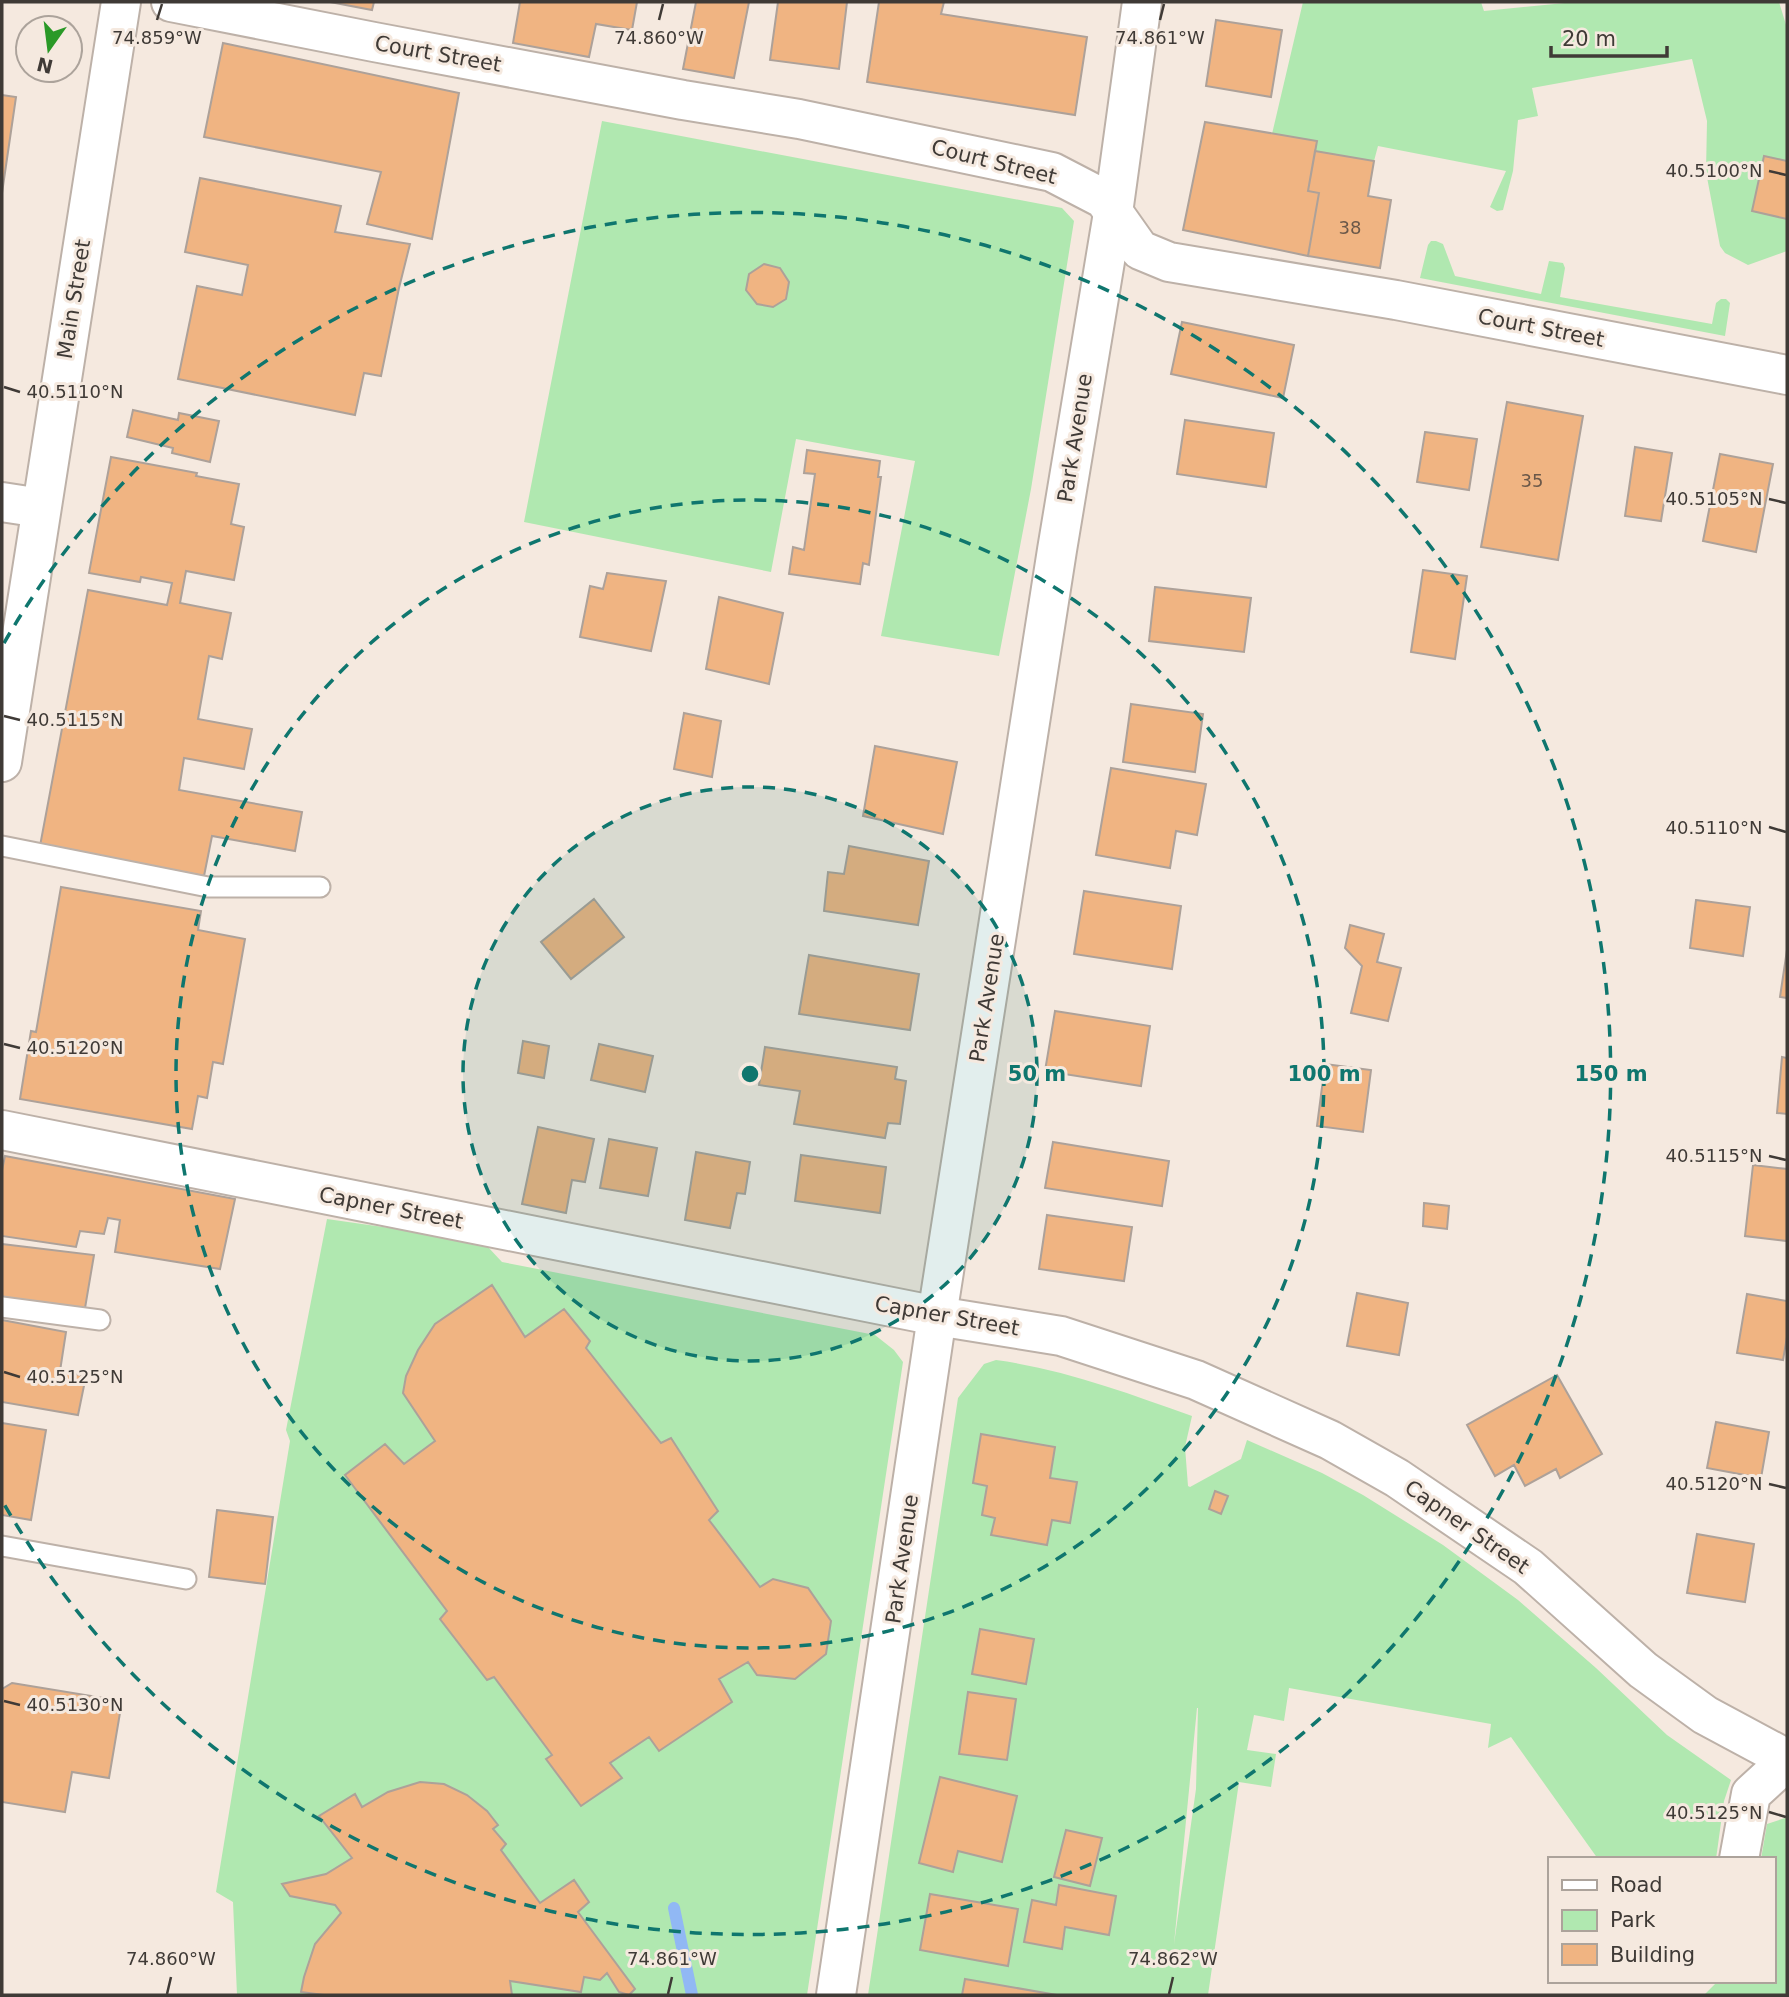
<svg xmlns="http://www.w3.org/2000/svg" width="1789" height="1997" font-family="'DejaVu Sans',sans-serif">
<style>
.green{fill:#b0e8b0;fill-rule:evenodd}
.lines{fill:none;stroke-linecap:round;stroke-linejoin:round}
.stream{stroke:#91b8f4;stroke-width:12}
.building{fill:#f0b482;stroke:#ada199;stroke-width:2}
.service-casing{stroke:#bdb1a8;stroke-width:23}
.minor-casing{stroke:#bdb1a8;stroke-width:42}
.tertiary-casing{stroke:#bdb1a8;stroke-width:42}
.service{stroke:#fff;stroke-width:19}
.minor{stroke:#fff;stroke-width:38}
.tertiary{stroke:#fff;stroke-width:38}
.ticks{fill:none;stroke:#3f3a36;stroke-width:2.5}
.ring{fill:none;stroke:#0f766e;stroke-width:3.5;stroke-dasharray:12 9}
.labels{text-anchor:middle;stroke-width:6;stroke-linejoin:round;paint-order:stroke}
.number-label{font-size:18px;fill:#6b5849}
.street-label{font-size:21px;fill:#3f3a36;stroke:#f5e9df}
.ticks-label{font-size:18px;text-anchor:middle;fill:#3f3a36;stroke:#f5e9df;stroke-width:6;stroke-linejoin:round;paint-order:stroke}
.centre{fill:#0f766e;stroke:#f5e9df;stroke-width:3.5}
.ring-label{font-size:21px;text-anchor:middle;font-weight:bold;fill:#0f766e;stroke:#f5e9df;stroke-width:6;stroke-linejoin:round;paint-order:stroke}
</style>
<rect width="100%" height="100%" fill="#f5e9df"/>
<path class="green" d="M 1303,2 L 1481,2 L 1484,11 L 1575,2 L 1779,2 L 1787,28 L 1787,251 L 1748,265 L 1725,253 L 1720,246 L 1706,172 L 1707,121 L 1692,59 L 1532,88 L 1538,116 L 1518,120 L 1513,171 L 1503,210 L 1497,211 L 1490,207 L 1506,171 L 1378,146 L 1374,161 L 1315,151 L 1272,134 Z
M 602,121 L 1062,208 L 1074,221 L 1031,489 L 999,656 L 881,636 L 915,461 L 796,439 L 771,572 L 524,522 Z
M 1431,241 L 1436,241 L 1443,244 L 1455,276 L 1541,294 L 1549,261 L 1563,263 L 1565,268 L 1560,297 L 1712,324 L 1716,303 L 1721,299 L 1726,299 L 1730,303 L 1725,336 L 1420,278 L 1428,245 Z
M 327,1219 L 404,1230 L 487,1246 L 502,1262 L 875,1335 L 894,1350 L 903,1362 L 807,1995 L 237,1995 L 233,1902 L 216,1892 L 290,1441 L 286,1430 Z
M 996,1360 C 1063,1369 1128,1393 1192,1416 L 1185,1447 L 1188,1486 L 1190,1487 L 1241,1459 L 1247,1440 L 1322,1473 L 1363,1495 L 1443,1545 L 1518,1600 L 1596,1668 L 1667,1735 L 1731,1780 L 1724,1801 L 1716,1859 L 1598,1859 L 1511,1737 L 1488,1748 L 1491,1724 L 1289,1688 L 1284,1721 L 1254,1715 L 1247,1750 L 1276,1754 L 1271,1787 L 1239,1782 L 1208,1995 L 868,1995 L 958,1398 L 984,1364 ZM 1198,1708 L 1196,1789 L 1174,1944 L 1197,1708 Z
M 1785,1818 L 1787,1818 L 1787,1995 L 1704,1995 L 1718,1981 L 1773,1981 L 1773,1859 L 1761,1859 L 1767,1824 Z"/>
<g class="lines">
<path class="stream" d="M 674,1908 L 692,1995"/>
</g>
<path class="building" d="M 330,2 L 374,2 L 372,10 Z
M 520,2 L 637,2 L 632,30 L 596,24 L 589,57 L 513,43 Z
M 696,2 L 749,2 L 734,78 L 683,69 Z
M 778,2 L 847,2 L 839,69 L 770,60 Z
M 879,2 L 944,2 L 941,14 L 1087,37 L 1075,115 L 867,82 Z
M 1216,20 L 1282,30 L 1271,97 L 1206,86 Z
M 223,43 L 459,93 L 432,239 L 367,224 L 381,172 L 204,137 Z
M 2,95 L 16,97 L 2,193 Z
M 1205,122 L 1317,141 L 1308,191 L 1319,193 L 1308,256 L 1183,230 Z
M 1315,151 L 1374,161 L 1368,196 L 1391,200 L 1380,268 L 1308,256 L 1319,193 L 1308,191 Z
M 1764,156 L 1787,161 L 1787,219 L 1752,211 Z
M 200,178 L 341,206 L 335,232 L 410,244 L 399,288 L 381,376 L 364,373 L 355,415 L 178,379 L 197,286 L 242,295 L 248,265 L 185,252 Z
M 764,264 L 780,268 L 789,282 L 786,299 L 773,307 L 757,304 L 746,290 L 749,274 Z
M 1182,322 L 1294,345 L 1283,398 L 1171,374 Z
M 1507,402 L 1583,416 L 1558,560 L 1481,547 Z
M 133,410 L 178,420 L 179,413 L 219,421 L 210,462 L 172,453 L 173,448 L 127,437 Z
M 1185,420 L 1274,433 L 1266,487 L 1177,474 Z
M 1425,432 L 1477,439 L 1469,490 L 1417,482 Z
M 1635,447 L 1672,453 L 1661,521 L 1625,516 Z
M 807,450 L 880,461 L 878,477 L 881,477 L 869,565 L 863,563 L 860,584 L 789,574 L 793,547 L 804,550 L 815,474 L 804,473 Z
M 1720,454 L 1773,464 L 1756,552 L 1703,541 Z
M 111,457 L 197,473 L 196,476 L 239,484 L 231,524 L 244,527 L 234,580 L 186,571 L 180,603 L 231,613 L 222,659 L 209,656 L 198,719 L 252,729 L 244,769 L 184,758 L 179,790 L 302,812 L 295,851 L 212,836 L 204,876 L 40,846 L 88,590 L 167,605 L 172,583 L 141,577 L 140,582 L 89,573 Z
M 1423,570 L 1467,576 L 1455,659 L 1411,652 Z
M 607,573 L 666,581 L 651,651 L 580,637 L 590,586 L 603,589 Z
M 1155,587 L 1251,598 L 1244,652 L 1149,641 Z
M 719,597 L 783,613 L 769,684 L 706,669 Z
M 1131,704 L 1203,714 L 1195,772 L 1123,762 Z
M 684,713 L 721,721 L 712,777 L 674,769 Z
M 875,746 L 957,762 L 943,834 L 863,816 Z
M 1111,768 L 1206,784 L 1197,835 L 1176,831 L 1170,868 L 1096,855 Z
M 849,846 L 929,861 L 918,925 L 824,911 L 828,872 L 844,874 Z
M 61,887 L 201,911 L 198,930 L 245,939 L 223,1064 L 213,1062 L 207,1098 L 198,1096 L 192,1129 L 20,1099 L 31,1031 L 36,1032 Z
M 1084,891 L 1181,906 L 1172,969 L 1074,954 Z
M 594,899 L 624,937 L 571,979 L 541,942 Z
M 1696,900 L 1750,907 L 1743,956 L 1690,948 Z
M 1350,925 L 1384,934 L 1377,962 L 1401,968 L 1388,1021 L 1351,1013 L 1362,966 L 1345,948 Z
M 1787,950 L 1787,998 L 1780,997 Z
M 809,955 L 919,974 L 910,1030 L 799,1014 Z
M 1055,1011 L 1150,1026 L 1141,1086 L 1045,1071 Z
M 523,1041 L 549,1046 L 544,1078 L 518,1073 Z
M 599,1044 L 653,1056 L 645,1092 L 591,1080 Z
M 765,1047 L 897,1067 L 895,1079 L 906,1081 L 900,1124 L 888,1123 L 885,1138 L 794,1124 L 800,1091 L 759,1085 Z
M 1782,1057 L 1787,1058 L 1787,1114 L 1777,1113 Z
M 1325,1064 L 1371,1070 L 1363,1132 L 1317,1126 Z
M 538,1127 L 594,1139 L 585,1182 L 572,1180 L 566,1213 L 522,1204 Z
M 609,1139 L 657,1148 L 648,1196 L 600,1188 Z
M 1053,1142 L 1169,1161 L 1162,1206 L 1045,1188 Z
M 696,1152 L 750,1162 L 745,1194 L 737,1193 L 730,1228 L 685,1220 Z
M 801,1155 L 886,1167 L 880,1213 L 795,1201 Z
M 5,1156 L 235,1199 L 220,1269 L 115,1252 L 120,1220 L 108,1218 L 104,1234 L 80,1231 L 76,1247 L 2,1236 L 2,1170 Z
M 1753,1165 L 1787,1169 L 1787,1241 L 1745,1236 Z
M 1424,1203 L 1449,1206 L 1447,1229 L 1423,1226 Z
M 1047,1215 L 1132,1227 L 1124,1281 L 1039,1269 Z
M 2,1244 L 94,1255 L 84,1314 L 2,1300 Z
M 492,1285 L 525,1337 L 564,1309 L 590,1341 L 586,1348 L 661,1443 L 671,1438 L 718,1511 L 709,1520 L 760,1587 L 773,1579 L 808,1588 L 831,1621 L 826,1654 L 795,1679 L 757,1675 L 748,1662 L 719,1679 L 732,1702 L 659,1751 L 649,1737 L 610,1763 L 622,1778 L 581,1806 L 546,1759 L 552,1755 L 494,1677 L 487,1680 L 440,1619 L 447,1611 L 345,1475 L 385,1444 L 404,1464 L 435,1441 L 403,1393 L 406,1376 L 418,1350 L 435,1324 Z
M 1357,1293 L 1408,1303 L 1399,1355 L 1347,1346 Z
M 1747,1294 L 1787,1301 L 1787,1337 L 1783,1360 L 1737,1353 Z
M 2,1320 L 66,1332 L 60,1371 L 86,1376 L 78,1415 L 2,1402 Z
M 1557,1375 L 1602,1454 L 1560,1478 L 1556,1469 L 1525,1486 L 1514,1465 L 1495,1476 L 1467,1425 Z
M 1716,1422 L 1769,1432 L 1761,1478 L 1707,1468 Z
M 2,1423 L 46,1430 L 31,1520 L 2,1515 Z
M 981,1434 L 1055,1447 L 1050,1478 L 1077,1482 L 1070,1523 L 1052,1520 L 1047,1545 L 991,1535 L 995,1518 L 982,1515 L 987,1486 L 973,1483 Z
M 1215,1491 L 1228,1496 L 1221,1514 L 1209,1509 Z
M 217,1510 L 273,1517 L 265,1584 L 209,1577 Z
M 1697,1534 L 1754,1544 L 1745,1602 L 1687,1593 Z
M 980,1629 L 1034,1639 L 1026,1684 L 972,1674 Z
M 12,1683 L 122,1701 L 109,1778 L 72,1772 L 65,1812 L 2,1802 L 2,1689 Z
M 968,1692 L 1016,1699 L 1007,1760 L 959,1754 Z
M 940,1777 L 1017,1796 L 1002,1862 L 958,1851 L 953,1872 L 919,1863 Z
M 420,1782 L 444,1784 L 467,1795 L 487,1811 L 498,1825 L 493,1829 L 506,1844 L 501,1850 L 540,1903 L 574,1880 L 589,1902 L 578,1912 L 635,1989 L 629,1995 L 619,1992 L 607,1973 L 600,1980 L 584,1977 L 581,1992 L 510,1981 L 512,1995 L 324,1995 L 301,1992 L 304,1977 L 315,1944 L 341,1913 L 335,1905 L 290,1896 L 282,1884 L 326,1874 L 352,1858 L 319,1816 L 355,1794 L 362,1807 L 388,1792 Z
M 1066,1830 L 1102,1838 L 1090,1886 L 1054,1877 Z
M 1059,1885 L 1116,1896 L 1109,1935 L 1065,1927 L 1062,1949 L 1024,1942 L 1032,1900 L 1056,1905 Z
M 930,1894 L 1018,1909 L 1008,1966 L 920,1950 Z
M 965,1979 L 1057,1995 L 962,1995 Z"/>
<g class="lines">
<g class="service-casing">
<path id="service" d="M 2,846 L 208,887 L 320,887
M 2,1307 L 100,1320
M 2,1546 L 186,1579"/>
</g>
<g class="minor-casing">
<path id="minor" d="M 171,2 L 374,42 L 683,100 L 799,119 L 1052,172 L 1104,199 L 1140,250 L 1169,262 L 1396,300 L 1787,375
M 2,502 L 41,508
M 2,1130 L 937,1316 L 1061,1336 L 1196,1380 L 1330,1440 L 1397,1478 L 1528,1567 L 1643,1670 L 1705,1715 L 1787,1759
M 1739,1859 L 1751,1794 L 1787,1761"/>
</g>
<g class="tertiary-casing">
<path id="tertiary" d="M 2,762 L 121,2
M 836,1995 L 937,1316 L 1057,550 L 1113,213 L 1142,2"/>
</g>
<use href="#service" class="service"/>
<use href="#minor" class="minor"/>
<use href="#tertiary" class="tertiary"/>
</g>
<path class="ticks" d="M 157,20 L 162,4M 659,20 L 663,4M 1160,20 L 1164,4M 1769,171 L 1786,175M 4,387 L 20,392M 1769,499 L 1786,503M 4,716 L 20,720M 1769,827 L 1786,832M 4,1044 L 20,1048M 1769,1156 L 1786,1160M 4,1372 L 20,1377M 1769,1484 L 1786,1488M 4,1701 L 20,1705M 1769,1812 L 1786,1817M 167,1994 L 171,1977M 668,1994 L 672,1977M 1169,1994 L 1173,1977"/>
<circle cx="750" cy="1074" r="287" fill="#0f766e" fill-opacity=".12"/>
<g class="ring">
<circle cx="750" cy="1074" r="287"/>
<circle cx="750" cy="1074" r="574"/>
<path d="M4 643A861 861 0 1 1 4 1504"/>
</g>
<g class="labels">
<g class="number-label">
<text x="1350" y="234">38</text>
<text x="1532" y="487">35</text>
</g>
<g class="street-label">
<text transform="translate(438 54) rotate(10)" y="7">Court Street</text>
<text transform="translate(994 162) rotate(14)" y="7">Court Street</text>
<text transform="translate(74 299) rotate(-81)" y="7">Main Street</text>
<text transform="translate(1541 328) rotate(11)" y="7">Court Street</text>
<text transform="translate(1075 438) rotate(-81)" y="7">Park Avenue</text>
<text transform="translate(987 998) rotate(-81)" y="7">Park Avenue</text>
<text transform="translate(391 1208) rotate(11)" y="7">Capner Street</text>
<text transform="translate(947 1316) rotate(10)" y="7">Capner Street</text>
<text transform="translate(1467 1527) rotate(35)" y="7">Capner Street</text>
<text transform="translate(902 1559) rotate(-82)" y="7">Park Avenue</text>
</g>
</g>
<g class="ticks-label">
<text x="157" y="44">74.859°W</text>
<text x="659" y="44">74.860°W</text>
<text x="1160" y="44">74.861°W</text>
<text x="1714" y="177">40.5100°N</text>
<text x="75" y="398">40.5110°N</text>
<text x="1714" y="505">40.5105°N</text>
<text x="75" y="726">40.5115°N</text>
<text x="1714" y="834">40.5110°N</text>
<text x="75" y="1054">40.5120°N</text>
<text x="1714" y="1162">40.5115°N</text>
<text x="75" y="1383">40.5125°N</text>
<text x="1714" y="1490">40.5120°N</text>
<text x="75" y="1711">40.5130°N</text>
<text x="1714" y="1819">40.5125°N</text>
<text x="171" y="1965">74.860°W</text>
<text x="672" y="1965">74.861°W</text>
<text x="1173" y="1965">74.862°W</text>
</g>
<circle cx="750" cy="1074" r="10" class="centre"/>
<g class="ring-label">
<text x="1037" y="1081">50 m</text>
<text x="1324" y="1081">100 m</text>
<text x="1611" y="1081">150 m</text>
</g>
<rect width="1789" height="1997" fill="none" stroke="#3f3a36" stroke-width="7"/>
<rect x="1548" y="1857" width="228" height="126" fill="#f5e9df" stroke="#aca39b" stroke-width="2"/>
<rect x="1562" y="1880" width="35" height="10" fill="#ffffff" stroke="#aca39b" stroke-width="2"/>
<text x="1610" y="1892" font-size="21" fill="#3f3a36">Road</text>
<rect x="1562" y="1910" width="35" height="21" fill="#b0e8b0" stroke="#aca39b" stroke-width="2"/>
<text x="1610" y="1927" font-size="21" fill="#3f3a36">Park</text>
<rect x="1562" y="1944" width="35" height="21" fill="#f0b482" stroke="#aca39b" stroke-width="2"/>
<text x="1610" y="1962" font-size="21" fill="#3f3a36">Building</text>
<g transform="translate(49 49) rotate(194)"><circle r="33" fill="#f5e9df" stroke="#aca39b" stroke-width="2"/>
<path d="M0-5L12 26L0 18L-12 26Z" fill="#2a9927"/>
<text y="-10" font-size="19" font-weight="bold" text-anchor="middle" fill="#3f3a36">N</text>
</g>
<path d="M1551 46v10h116v-10" fill="none" stroke="#3f3a36" stroke-width="3.5"/>
<text x="1562" y="46" font-size="21" fill="#3f3a36" stroke="#f5e9df" stroke-width="5" paint-order="stroke">20 m</text>
</svg>
